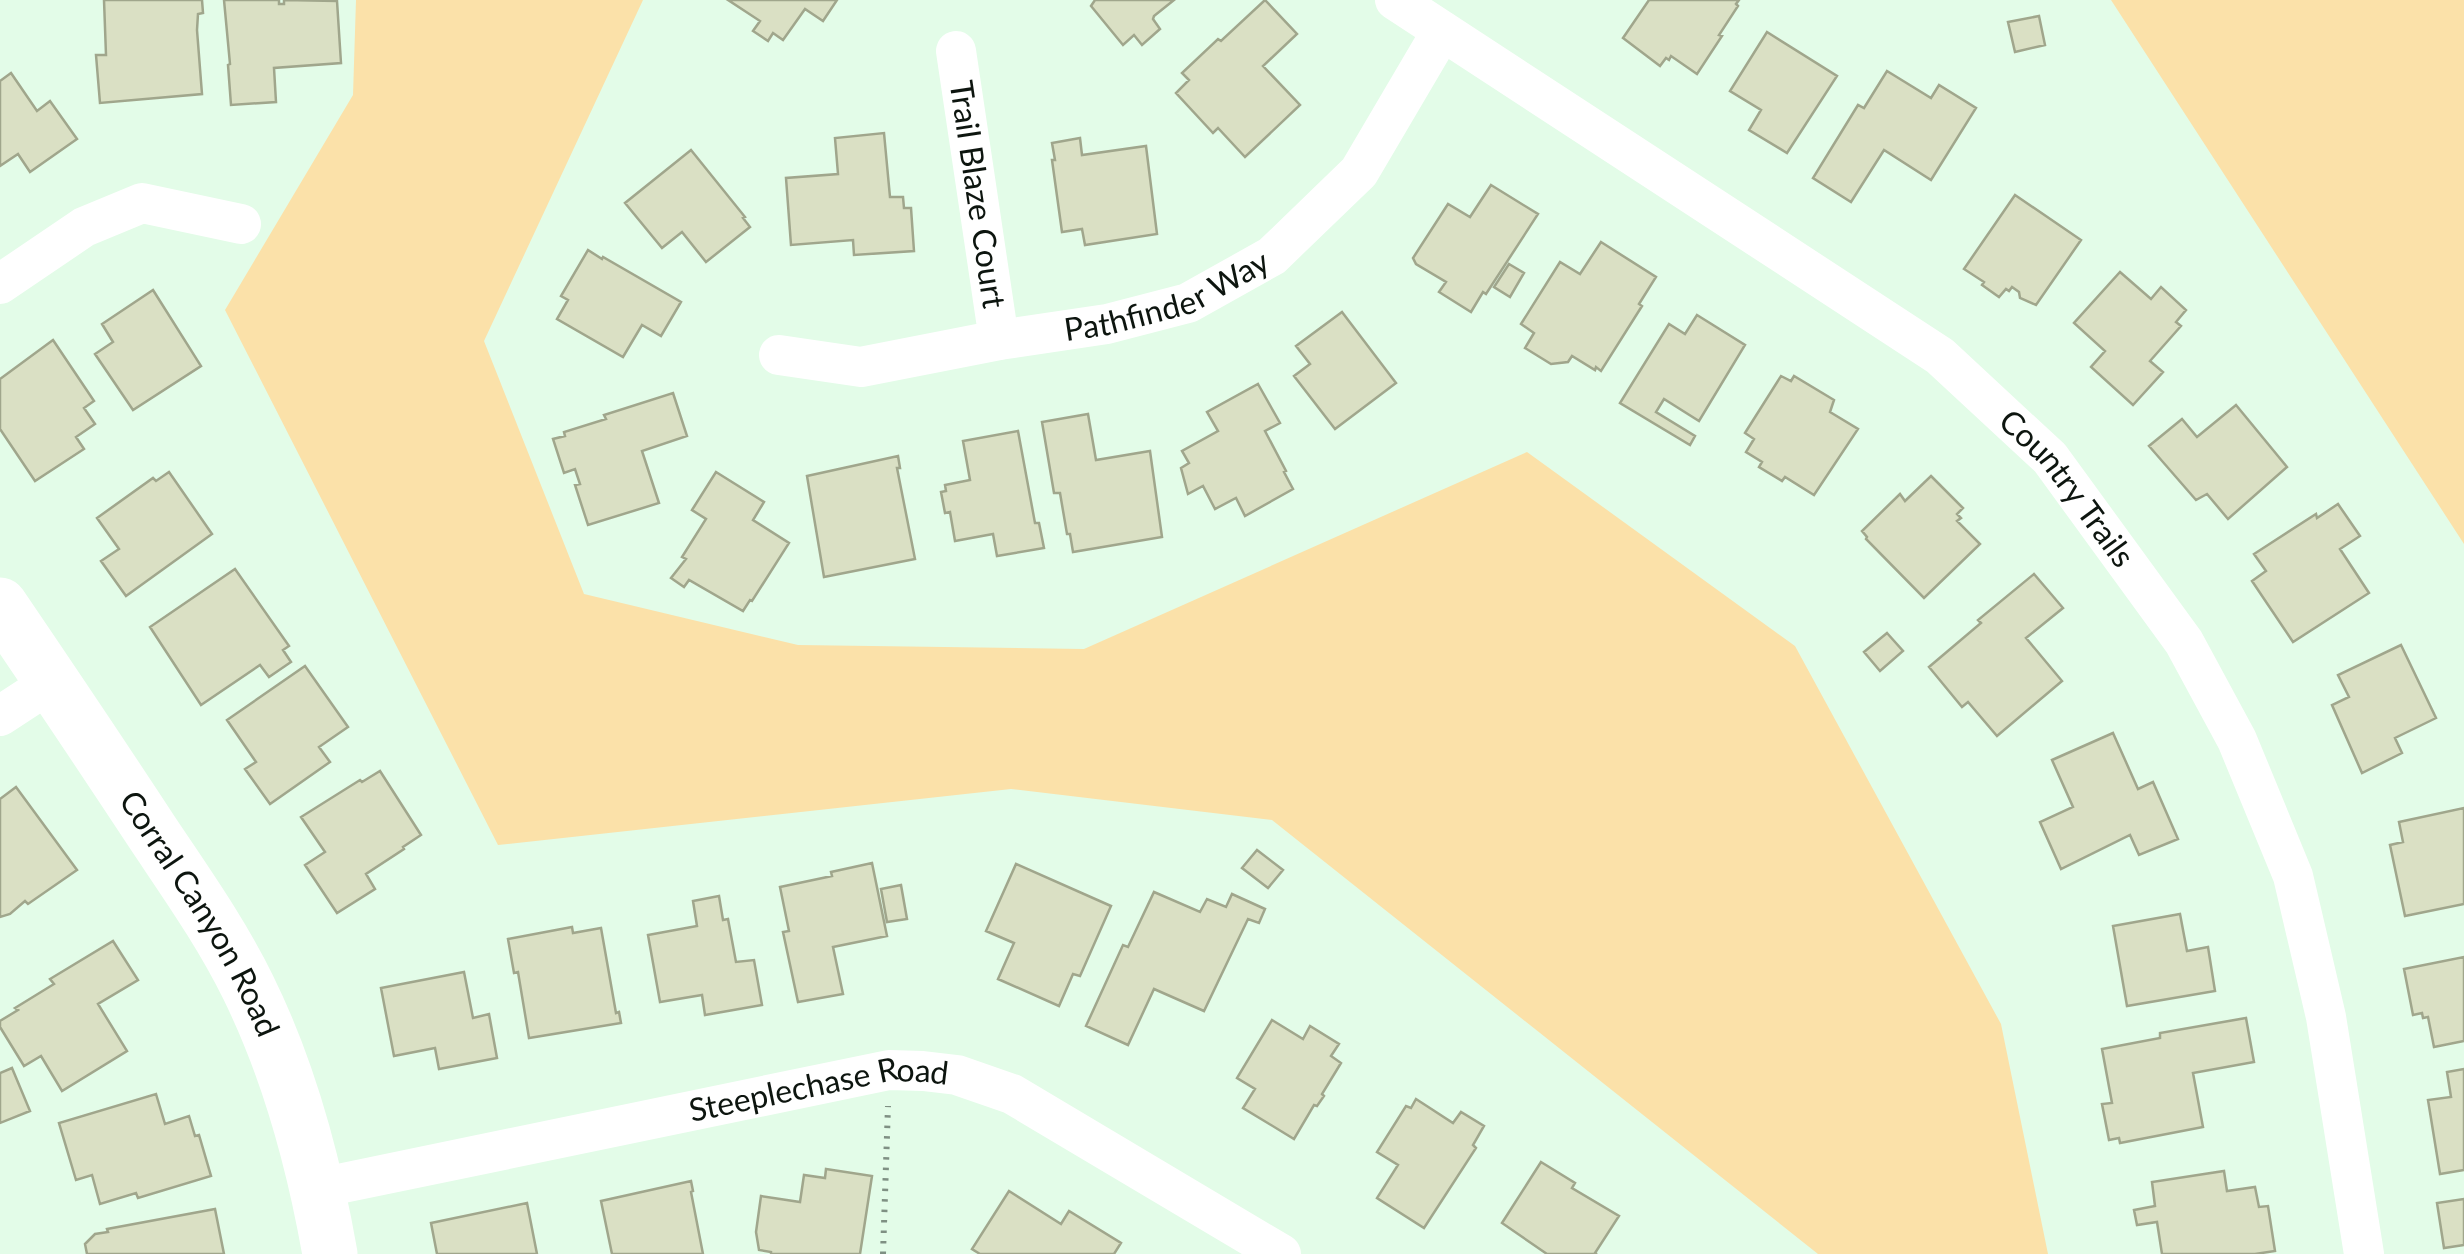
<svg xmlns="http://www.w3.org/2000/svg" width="2464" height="1254" font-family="Lato,sans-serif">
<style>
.green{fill:#fbe1a9}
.building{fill:#dae0c4;stroke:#a0a68c;stroke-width:2.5}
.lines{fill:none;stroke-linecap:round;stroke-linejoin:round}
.path{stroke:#7f9083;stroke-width:6;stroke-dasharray:2.5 8;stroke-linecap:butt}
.minor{stroke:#fff;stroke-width:40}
.secondary{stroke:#fff;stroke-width:55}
.labels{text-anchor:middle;stroke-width:8;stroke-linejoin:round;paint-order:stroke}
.street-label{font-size:32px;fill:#0d150f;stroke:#fff}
</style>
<rect width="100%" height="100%" fill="#e3fce8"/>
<path class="green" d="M 356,0 L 643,0 L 484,341 L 584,594 L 798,645 L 1084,649 L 1527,452 L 1795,646 L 2001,1024 L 2048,1254 L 1818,1254 L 1272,820 L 1011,789 L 498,845 L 225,310 L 353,95 Z
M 2111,0 L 2464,0 L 2464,544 Z"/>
<path class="building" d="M 104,0 L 202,0 L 203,13 L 198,14 L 197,30 L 202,94 L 100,103 L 96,55 L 106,55 Z
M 224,0 L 279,0 L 279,4 L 284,4 L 284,0 L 337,1 L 341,63 L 274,68 L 276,102 L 231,105 L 228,65 L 230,64 Z
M 728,0 L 837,0 L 823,21 L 805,9 L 783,40 L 773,33 L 768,41 L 753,31 L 760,21 Z
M 1095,0 L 1174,0 L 1154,16 L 1153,19 L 1160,29 L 1142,45 L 1134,35 L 1123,45 L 1091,6 Z
M 1265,0 L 1297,34 L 1263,66 L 1300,105 L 1245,157 L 1218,128 L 1213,133 L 1176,93 L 1189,80 L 1182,73 L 1218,39 L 1221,41 Z
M 1649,0 L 1739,0 L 1736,4 L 1738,6 L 1719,35 L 1722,36 L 1697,74 L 1671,56 L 1669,60 L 1666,58 L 1660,66 L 1623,38 Z
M 2039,16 L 2045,45 L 2015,52 L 2008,22 Z
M 1767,32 L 1837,76 L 1787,153 L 1749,130 L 1761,110 L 1730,91 Z
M 1887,71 L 1931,98 L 1939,85 L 1976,108 L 1931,180 L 1884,150 L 1851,202 L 1813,178 L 1858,105 L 1864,108 Z
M 11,73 L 37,111 L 50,101 L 77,139 L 30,172 L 18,154 L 0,166 L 0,81 Z
M 884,133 L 890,197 L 903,197 L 904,208 L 911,208 L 914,251 L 854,255 L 853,240 L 791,245 L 786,178 L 838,174 L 835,138 Z
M 1080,138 L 1082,155 L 1146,146 L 1157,234 L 1085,245 L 1082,229 L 1062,232 L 1052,160 L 1055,160 L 1052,143 Z
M 691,150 L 745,217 L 743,218 L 750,227 L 706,262 L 682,232 L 662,248 L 625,203 Z
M 1491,185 L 1538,214 L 1486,294 L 1483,292 L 1471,312 L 1439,292 L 1446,282 L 1416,264 L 1413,258 L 1448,204 L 1470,217 Z
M 2015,195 L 2081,240 L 2036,305 L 2020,298 L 2019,292 L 2012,287 L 2009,291 L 2006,289 L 1999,297 L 1982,285 L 1984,282 L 1964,269 Z
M 1601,242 L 1656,277 L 1639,304 L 1642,306 L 1601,371 L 1596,367 L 1595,370 L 1572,356 L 1568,362 L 1551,364 L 1525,348 L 1534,333 L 1521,324 L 1560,262 L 1580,274 Z
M 588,250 L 602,259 L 603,257 L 681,302 L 661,336 L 642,325 L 623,357 L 557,319 L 568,300 L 561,296 Z
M 1509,264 L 1524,273 L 1510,297 L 1494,287 Z
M 2120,272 L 2151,299 L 2161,287 L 2186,310 L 2176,322 L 2181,326 L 2150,361 L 2163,372 L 2133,405 L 2091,367 L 2105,351 L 2074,323 Z
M 153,290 L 201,366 L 133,410 L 95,354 L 113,342 L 102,324 Z
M 1342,312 L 1396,383 L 1335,429 L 1294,376 L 1310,364 L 1296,346 Z
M 1697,315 L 1745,345 L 1699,421 L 1664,399 L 1656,412 L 1695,436 L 1690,445 L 1620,403 L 1669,324 L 1685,334 Z
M 53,340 L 94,401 L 84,408 L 95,424 L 76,437 L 84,449 L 35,481 L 0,429 L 0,379 Z
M 1781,376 L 1791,381 L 1794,376 L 1834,400 L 1830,412 L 1858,429 L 1814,495 L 1785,477 L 1782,481 L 1759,467 L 1762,462 L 1746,452 L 1754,439 L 1745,433 Z
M 1258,384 L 1280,423 L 1265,431 L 1286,471 L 1284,472 L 1293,489 L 1245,516 L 1236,498 L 1215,509 L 1203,486 L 1188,494 L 1181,468 L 1189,463 L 1182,451 L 1218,431 L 1207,412 Z
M 673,393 L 687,436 L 642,451 L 659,503 L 588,525 L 575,485 L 580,484 L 575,469 L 564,473 L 553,439 L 565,436 L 564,432 L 606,419 L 604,415 Z
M 2236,405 L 2287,467 L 2228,519 L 2207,494 L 2196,500 L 2149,446 L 2182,419 L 2197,437 Z
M 1088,414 L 1096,460 L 1150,451 L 1162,537 L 1073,552 L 1070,534 L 1067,534 L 1060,493 L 1054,493 L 1042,422 Z
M 1018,431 L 1035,523 L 1039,523 L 1044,548 L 997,556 L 993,534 L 955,541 L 950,512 L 945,513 L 941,492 L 946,491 L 945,485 L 970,480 L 963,441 Z
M 898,456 L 900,468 L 897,468 L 915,559 L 824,577 L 807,476 Z
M 169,472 L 212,534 L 126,596 L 101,561 L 119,549 L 97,518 L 153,478 L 156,481 Z
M 716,472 L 764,502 L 753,520 L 789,543 L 752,601 L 750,600 L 743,611 L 689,580 L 684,587 L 671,578 L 686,559 L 682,557 L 706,519 L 692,510 Z
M 1931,476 L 1963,508 L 1957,514 L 1961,518 L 1957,521 L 1980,544 L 1924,598 L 1866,539 L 1867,537 L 1862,531 L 1900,494 L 1905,501 Z
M 2338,504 L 2360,536 L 2340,549 L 2369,593 L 2293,642 L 2252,581 L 2266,571 L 2254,554 L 2316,514 L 2317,518 Z
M 235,569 L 289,646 L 283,650 L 291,662 L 269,677 L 260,665 L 201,705 L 150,627 Z
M 2034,574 L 2063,608 L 2026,638 L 2062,681 L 1997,736 L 1968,702 L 1962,707 L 1929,667 L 1981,623 L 1978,620 Z
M 1887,633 L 1903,651 L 1880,671 L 1864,652 Z
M 2401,645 L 2436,718 L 2395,738 L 2402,753 L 2362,773 L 2332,705 L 2349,697 L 2338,675 Z
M 305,666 L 348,727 L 319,747 L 330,762 L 270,804 L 245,769 L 256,762 L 227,720 Z
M 2113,733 L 2138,789 L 2153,782 L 2178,839 L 2139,855 L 2130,835 L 2061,869 L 2040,822 L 2073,807 L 2052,760 Z
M 380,771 L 421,835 L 403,847 L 404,849 L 366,874 L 375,889 L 337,913 L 305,865 L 325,852 L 301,817 L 360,780 L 362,782 Z
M 16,787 L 77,870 L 28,904 L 25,901 L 10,914 L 0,917 L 0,799 Z
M 2464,808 L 2464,904 L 2405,916 L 2390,845 L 2403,842 L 2399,822 Z
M 1257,850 L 1283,870 L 1268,888 L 1242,868 Z
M 872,863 L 887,936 L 833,947 L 843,994 L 798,1002 L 783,932 L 789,931 L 780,887 L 832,876 L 831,872 Z
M 1016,864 L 1111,906 L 1080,976 L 1073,974 L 1059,1006 L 998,979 L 1014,943 L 986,931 Z
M 901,885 L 907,919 L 887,922 L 881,889 Z
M 1154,892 L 1200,912 L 1207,899 L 1226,907 L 1232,894 L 1265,909 L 1259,923 L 1248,919 L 1204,1011 L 1154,989 L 1128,1045 L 1086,1026 L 1123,945 L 1128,947 Z
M 719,896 L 723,920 L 728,919 L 736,962 L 754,960 L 762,1005 L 705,1015 L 702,995 L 660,1002 L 648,935 L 697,926 L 693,901 Z
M 2180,914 L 2187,951 L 2208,947 L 2215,991 L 2127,1006 L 2113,926 Z
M 572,927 L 573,933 L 601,928 L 616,1013 L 619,1012 L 621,1023 L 529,1038 L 518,972 L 514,973 L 508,939 Z
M 113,941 L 138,980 L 98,1004 L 127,1051 L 62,1091 L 41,1056 L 24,1066 L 0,1027 L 0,1021 L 18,1010 L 15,1008 L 54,984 L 50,979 Z
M 2464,957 L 2464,1041 L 2434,1047 L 2428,1017 L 2423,1018 L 2422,1013 L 2413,1015 L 2404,969 Z
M 464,972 L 473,1018 L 489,1014 L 497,1058 L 439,1069 L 435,1048 L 394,1056 L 381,988 Z
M 2246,1018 L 2254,1062 L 2193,1073 L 2203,1127 L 2120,1143 L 2119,1138 L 2109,1140 L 2102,1104 L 2112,1103 L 2102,1049 L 2160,1038 L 2160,1033 Z
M 1272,1020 L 1303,1039 L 1310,1026 L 1339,1044 L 1331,1056 L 1341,1063 L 1322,1094 L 1324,1096 L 1317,1106 L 1314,1105 L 1294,1139 L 1243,1108 L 1255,1089 L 1237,1078 Z
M 12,1068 L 30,1111 L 0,1123 L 0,1073 Z
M 2464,1069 L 2464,1170 L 2440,1174 L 2428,1100 L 2451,1097 L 2447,1072 Z
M 156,1094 L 165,1124 L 189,1116 L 195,1136 L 199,1135 L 211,1176 L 138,1198 L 136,1193 L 100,1204 L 92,1175 L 76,1180 L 59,1123 Z
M 1416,1099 L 1453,1123 L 1461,1112 L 1484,1126 L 1473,1145 L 1476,1148 L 1424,1228 L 1377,1198 L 1398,1165 L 1377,1152 L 1406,1106 L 1411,1108 Z
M 1541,1162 L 1575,1183 L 1572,1188 L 1619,1216 L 1595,1253 L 1597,1254 L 1547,1254 L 1502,1223 Z
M 826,1169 L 872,1176 L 860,1254 L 771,1254 L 771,1252 L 759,1250 L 756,1232 L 761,1196 L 800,1202 L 804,1175 L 825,1178 Z
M 2224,1171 L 2227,1191 L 2255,1187 L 2259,1207 L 2268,1206 L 2275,1251 L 2255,1254 L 2162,1254 L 2157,1222 L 2137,1225 L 2134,1210 L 2155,1206 L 2152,1182 Z
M 691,1181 L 693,1191 L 691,1192 L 703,1254 L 612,1254 L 601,1201 Z
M 1009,1191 L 1061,1224 L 1069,1211 L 1121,1243 L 1114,1254 L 980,1254 L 972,1249 Z
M 2464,1199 L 2464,1245 L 2444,1248 L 2437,1203 Z
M 527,1203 L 537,1254 L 437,1254 L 431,1223 Z
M 215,1209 L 224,1254 L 87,1254 L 85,1244 L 95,1234 L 108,1232 L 107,1229 Z"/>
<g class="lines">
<path class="path" d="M 883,1254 L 888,1106"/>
<g class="minor">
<path id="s1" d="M 1395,0 L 1940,356 L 2050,458 L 2184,642 L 2237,740 L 2293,876 L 2326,1017 L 2364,1254"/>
<path id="s2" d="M 956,51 L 999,340"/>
<path d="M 0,284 L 84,227 L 142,203 L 241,224"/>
<path id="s3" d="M 779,355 L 861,367 L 999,340 L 1107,324 L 1188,303 L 1272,256 L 1359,172 L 1442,31"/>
<path d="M 0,716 L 52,682"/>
<path id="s4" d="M 319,1188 L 889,1070 L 923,1071 L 957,1075 L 1012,1094 L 1281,1254"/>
</g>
<path class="secondary" id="s5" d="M 0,605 C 51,680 102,756 152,832 C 186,883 221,932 248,987 C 289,1070 314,1163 330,1254"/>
</g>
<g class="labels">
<g class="street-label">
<text dy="11" stroke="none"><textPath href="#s2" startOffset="145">Trail Blaze Court</textPath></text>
<text dy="11" stroke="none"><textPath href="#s3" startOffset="398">Pathfinder Way</textPath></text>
<text dy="11" stroke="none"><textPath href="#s1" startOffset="835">Country Trails</textPath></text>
<text dy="11" stroke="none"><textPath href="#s5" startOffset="368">Corral Canyon Road</textPath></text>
<text dy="11" stroke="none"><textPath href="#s4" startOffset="510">Steeplechase Road</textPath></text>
</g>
</g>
</svg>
